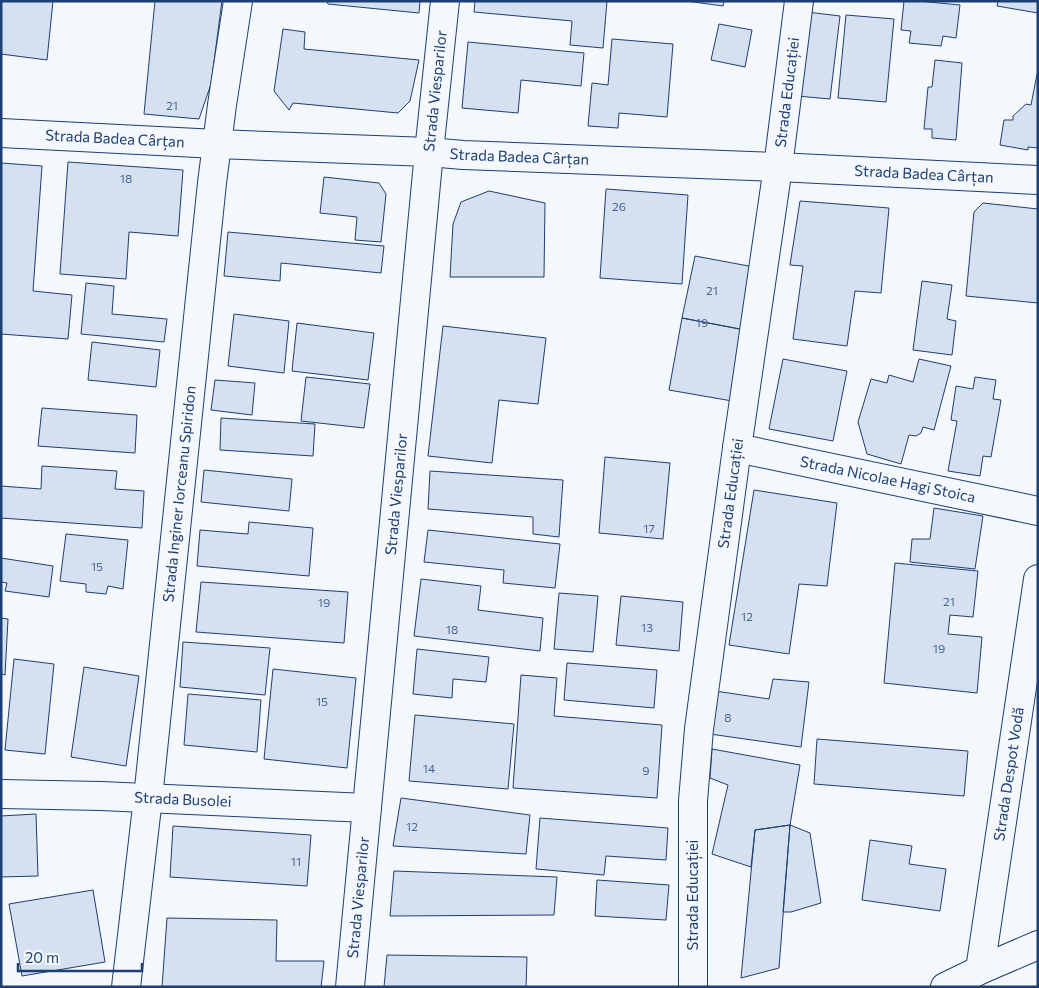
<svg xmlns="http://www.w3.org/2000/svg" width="1039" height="988" font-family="Commissioner,sans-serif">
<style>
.building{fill:#d5e0f0;stroke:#1d3f73}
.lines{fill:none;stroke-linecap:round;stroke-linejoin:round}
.minor-casing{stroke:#1d3f73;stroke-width:30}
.minor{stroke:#f4f7fb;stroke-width:28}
.labels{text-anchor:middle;stroke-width:4;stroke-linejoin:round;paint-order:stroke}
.number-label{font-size:12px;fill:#4b6792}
.street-label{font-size:15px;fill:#1d3f73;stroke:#f4f7fb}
</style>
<rect width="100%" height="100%" fill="#f4f7fb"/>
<path class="building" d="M 1,1 L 53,1 L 47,60 L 1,54 Z
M 155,1 L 222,1 L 211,84 L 199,119 L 144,114 Z
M 326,1 L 420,1 L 419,13 L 328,4 Z
M 475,1 L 607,1 L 603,48 L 570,45 L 572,21 L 474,12 Z
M 686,1 L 724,1 L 723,6 Z
M 904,1 L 918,1 L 960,5 L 956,38 L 943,36 L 941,46 L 909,43 L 911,31 L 901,30 Z
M 998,1 L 1038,1 L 1038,13 L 997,6 Z
M 807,12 L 840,16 L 830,99 L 797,96 Z
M 846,15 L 894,19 L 886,102 L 838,98 Z
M 719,24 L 752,30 L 745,67 L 711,60 Z
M 283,29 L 305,32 L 304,49 L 419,60 L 410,101 L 398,113 L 293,103 L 289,110 L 274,91 Z
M 612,39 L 673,44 L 667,117 L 619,113 L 618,128 L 588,126 L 592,83 L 608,85 Z
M 468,42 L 584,53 L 581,86 L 521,80 L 518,113 L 462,108 Z
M 935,60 L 962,63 L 956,140 L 932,138 L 932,129 L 924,129 L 928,87 L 932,87 Z
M 1037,74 L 1038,74 L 1038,148 L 1028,147 L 1028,150 L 1000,145 L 1004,120 L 1013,120 L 1013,116 L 1026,104 L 1031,105 Z
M 68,162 L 183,170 L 178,236 L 129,232 L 126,279 L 60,274 Z
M 1,163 L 42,166 L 33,291 L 72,295 L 68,339 L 1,334 Z
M 324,177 L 379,183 L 386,194 L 381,242 L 355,240 L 357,217 L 320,213 Z
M 606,189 L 688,195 L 682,284 L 600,278 Z
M 489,191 L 545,203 L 544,277 L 450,277 L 453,224 L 461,202 Z
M 800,201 L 889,208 L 881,293 L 855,291 L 847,346 L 793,339 L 803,266 L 790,265 Z
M 983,203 L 1038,209 L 1038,303 L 966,296 L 974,212 Z
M 228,232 L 384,246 L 381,273 L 281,263 L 280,281 L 224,276 Z
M 695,256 L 754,267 L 745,330 L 682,318 Z
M 922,281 L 952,285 L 947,319 L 956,321 L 952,355 L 913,350 Z
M 86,283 L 114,286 L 112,314 L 167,319 L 164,342 L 81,334 Z
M 234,314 L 289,321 L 284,373 L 228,366 Z
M 682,318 L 745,330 L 732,401 L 669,390 Z
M 297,323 L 374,333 L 368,380 L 292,371 Z
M 443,326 L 546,338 L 538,404 L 499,400 L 492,463 L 428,456 Z
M 92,342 L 160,350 L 156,387 L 88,380 Z
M 783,359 L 847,371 L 833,441 L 769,429 Z
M 919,359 L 951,366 L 934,430 L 923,427 L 921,433 L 916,436 L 909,435 L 901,464 L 867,454 L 858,422 L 871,379 L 887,383 L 889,375 L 913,382 Z
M 306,377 L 370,384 L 364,428 L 301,421 Z
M 975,377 L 996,380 L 993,399 L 1001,400 L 991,457 L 983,456 L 980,476 L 948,471 L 957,421 L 951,420 L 956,386 L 973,389 Z
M 215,380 L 255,383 L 252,415 L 211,410 Z
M 42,408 L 137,415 L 135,453 L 38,446 Z
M 221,418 L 315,424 L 313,456 L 220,450 Z
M 605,457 L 670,463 L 663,539 L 599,533 Z
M 42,466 L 117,471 L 115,489 L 144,491 L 142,528 L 1,518 L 1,486 L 41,489 Z
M 204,470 L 292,479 L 289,511 L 201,502 Z
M 430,471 L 563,480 L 559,537 L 533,534 L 533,517 L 428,509 Z
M 754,490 L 837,503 L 827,586 L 799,584 L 789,654 L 729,645 Z
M 934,508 L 983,516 L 975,569 L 910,562 L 912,539 L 930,539 Z
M 249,522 L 313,528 L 309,576 L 197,566 L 200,530 L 248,534 Z
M 428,530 L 560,544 L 555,588 L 503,583 L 504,570 L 424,562 Z
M 66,534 L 128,540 L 123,589 L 108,586 L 106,594 L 86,592 L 86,584 L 60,581 Z
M 1,558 L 53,566 L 49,597 L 5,591 L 7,583 L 1,582 Z
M 895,563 L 978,571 L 973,617 L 950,615 L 948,634 L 982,637 L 977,693 L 884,683 Z
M 421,579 L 481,586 L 478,610 L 543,618 L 540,651 L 414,636 Z
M 201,582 L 348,592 L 344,643 L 196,632 Z
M 559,593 L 598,596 L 593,652 L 554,649 Z
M 621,596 L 683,602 L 679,651 L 616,645 Z
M 1,618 L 8,619 L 5,675 L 1,674 Z
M 183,642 L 270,648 L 265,695 L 180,687 Z
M 417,649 L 489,657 L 486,682 L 453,679 L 452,698 L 413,694 Z
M 14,659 L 54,664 L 45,754 L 5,750 Z
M 567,663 L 657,670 L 654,708 L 564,700 Z
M 84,667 L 139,676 L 126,766 L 71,757 Z
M 273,669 L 356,678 L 347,768 L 264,759 Z
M 521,675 L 557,678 L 554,716 L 662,725 L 657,798 L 513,788 Z
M 773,679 L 809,682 L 801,747 L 710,734 L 715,691 L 769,699 Z
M 188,694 L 261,700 L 257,752 L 184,745 Z
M 415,715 L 514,724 L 508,789 L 409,781 Z
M 817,739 L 968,751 L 964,796 L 814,784 Z
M 712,749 L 800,765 L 790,825 L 755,830 L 751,867 L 712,854 L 728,785 L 710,778 Z
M 401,798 L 530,815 L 526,854 L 393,846 Z
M 36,814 L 38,876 L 1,877 L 1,816 Z
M 540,818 L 668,828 L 666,860 L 606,856 L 604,875 L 536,869 Z
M 790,825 L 810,833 L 821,903 L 791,912 L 783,912 Z
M 790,825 L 779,968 L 741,978 L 755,830 Z
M 173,826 L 311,835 L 307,886 L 170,877 Z
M 870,840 L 912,846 L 909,864 L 946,869 L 940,911 L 862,900 Z
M 394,871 L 557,877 L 554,915 L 390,916 Z
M 597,880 L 669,885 L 666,920 L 595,916 Z
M 93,890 L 105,962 L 22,976 L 9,904 Z
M 167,918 L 277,920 L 276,961 L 324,961 L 321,987 L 162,987 Z
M 387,955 L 527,957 L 526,987 L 384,987 Z"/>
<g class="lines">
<g class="minor-casing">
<g id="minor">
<path id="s1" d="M 1,133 L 217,144 L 429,152 L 463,155 L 778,167 L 1038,180"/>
<path id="s2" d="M 737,448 L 1038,511"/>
<path id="s3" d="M 1,794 L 101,796 L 367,808"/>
<path id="s4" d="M 980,970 L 1038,579"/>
<path id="s5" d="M 126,987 L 148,798 L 212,183 L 222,105 L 238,1"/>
<path id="s6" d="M 350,987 L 429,152 L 445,1"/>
<path id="s7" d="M 693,987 L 693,801 L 699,729 L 737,448 L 778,167 L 799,1"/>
<path d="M 945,987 L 980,970 L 1038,945"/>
</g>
</g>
<use href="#minor" class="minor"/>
</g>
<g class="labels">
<g class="number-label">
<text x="172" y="110">21</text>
<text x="126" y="183">18</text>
<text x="619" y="211">26</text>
<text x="712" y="295">21</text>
<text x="702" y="327">19</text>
<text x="649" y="533">17</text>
<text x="97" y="571">15</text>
<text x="949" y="606">21</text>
<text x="324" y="607">19</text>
<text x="747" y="621">12</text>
<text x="647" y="632">13</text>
<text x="452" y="634">18</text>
<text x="939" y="653">19</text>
<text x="322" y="706">15</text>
<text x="728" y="722">8</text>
<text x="429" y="773">14</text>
<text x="646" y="775">9</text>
<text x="412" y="831">12</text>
<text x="296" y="866">11</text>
</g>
<g class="street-label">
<text dy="5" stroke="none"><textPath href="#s6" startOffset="900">Strada Viesparilor</textPath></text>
<text dy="5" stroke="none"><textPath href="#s7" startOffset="901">Strada Educației</textPath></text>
<text dy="5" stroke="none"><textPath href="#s1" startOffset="114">Strada Badea Cârțan</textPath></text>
<text dy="5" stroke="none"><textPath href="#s1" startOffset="519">Strada Badea Cârțan</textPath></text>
<text dy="5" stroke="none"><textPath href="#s1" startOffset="924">Strada Badea Cârțan</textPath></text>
<text dy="5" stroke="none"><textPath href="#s2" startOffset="154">Strada Nicolae Hagi Stoica</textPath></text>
<text dy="5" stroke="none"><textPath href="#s7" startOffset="496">Strada Educației</textPath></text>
<text dy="5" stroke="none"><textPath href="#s5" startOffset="496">Strada Inginer Iorceanu Spiridon</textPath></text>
<text dy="5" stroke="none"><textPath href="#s6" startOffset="495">Strada Viesparilor</textPath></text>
<text dy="5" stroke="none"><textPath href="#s4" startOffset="198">Strada Despot Vodă</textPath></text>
<text dy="5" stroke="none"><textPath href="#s3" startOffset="182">Strada Busolei</textPath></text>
<text transform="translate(693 895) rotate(-90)" y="5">Strada Educației</text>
<text dy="5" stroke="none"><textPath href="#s6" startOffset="90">Strada Viesparilor</textPath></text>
</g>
</g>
<rect width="1039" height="988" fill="none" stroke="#1d3f73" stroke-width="5"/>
<path d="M18 963v8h124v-8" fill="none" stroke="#1d3f73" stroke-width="2.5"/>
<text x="25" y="963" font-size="15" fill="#1d3f73" stroke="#f4f7fb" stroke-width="4" paint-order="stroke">20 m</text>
</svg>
